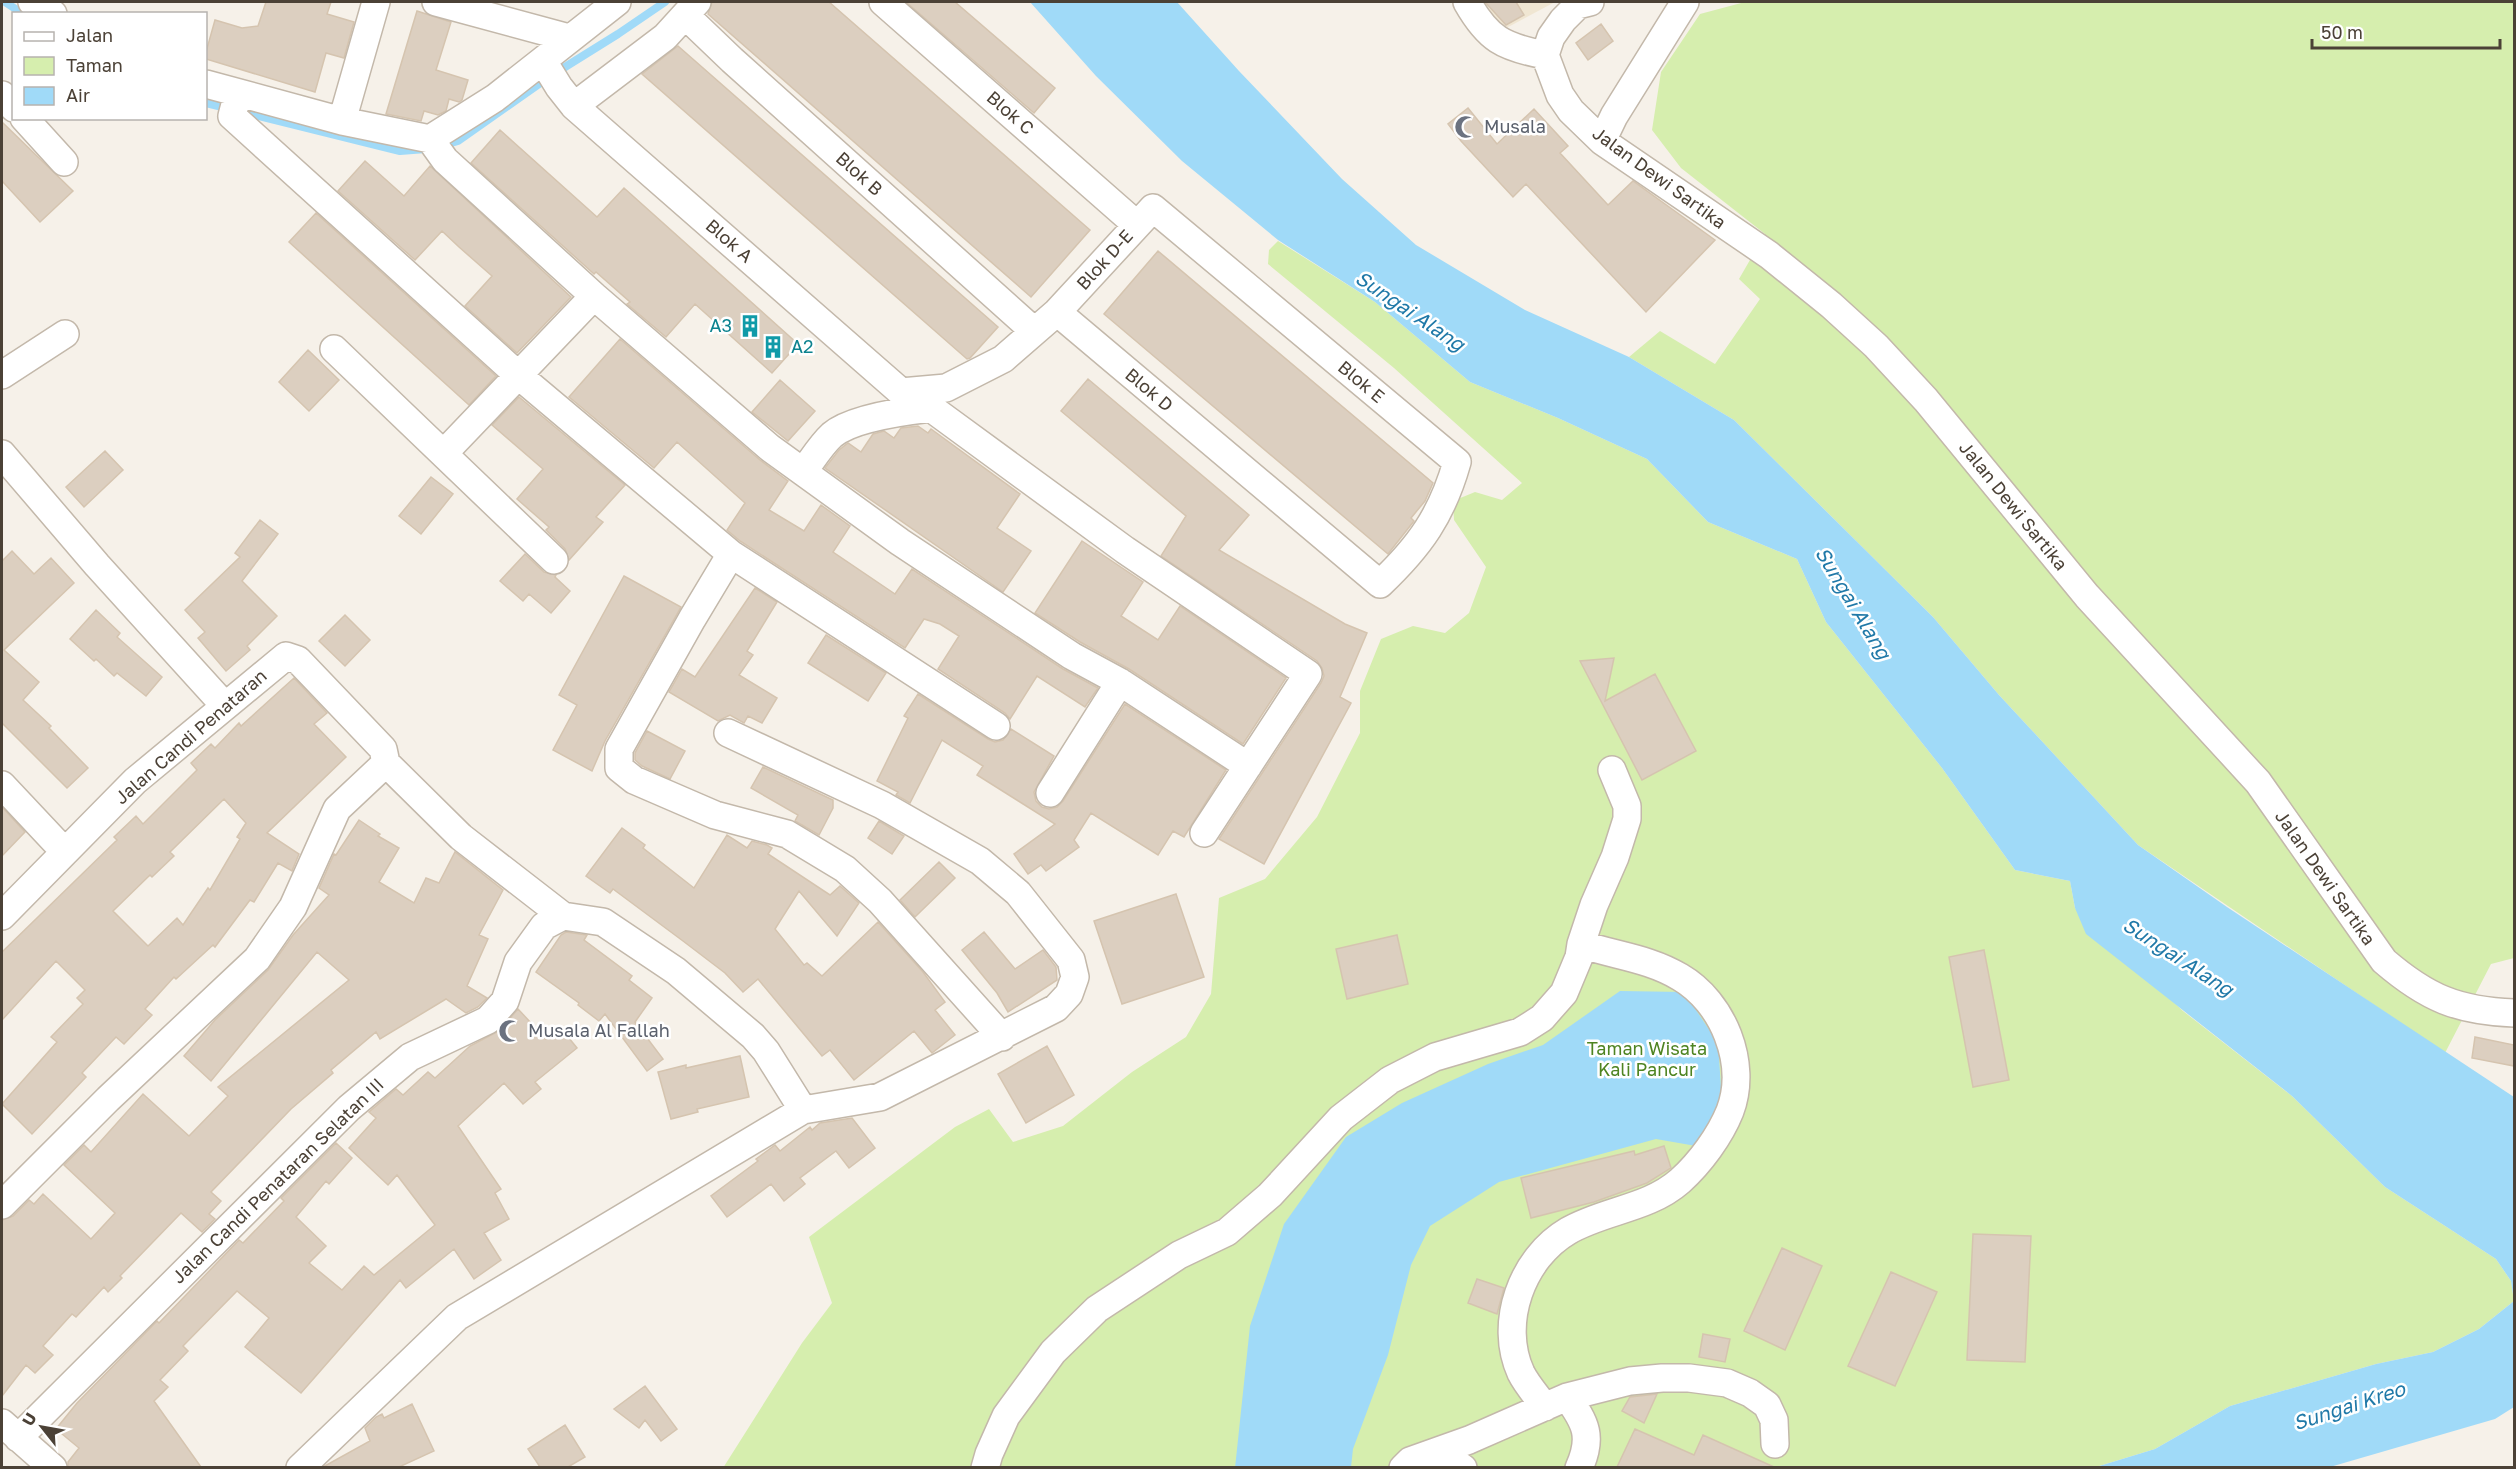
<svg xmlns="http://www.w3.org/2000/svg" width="2516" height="1469" font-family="'Golos Text',sans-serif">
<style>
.education{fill:#f0e6d2}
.green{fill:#d6eeae}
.water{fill:#a0daf8}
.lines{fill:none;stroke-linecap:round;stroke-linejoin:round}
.stream{stroke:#a0daf8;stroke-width:8}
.building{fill:#dccfc0;stroke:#d5c4af;stroke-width:1.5;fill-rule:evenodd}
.minor-casing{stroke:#c3b8aa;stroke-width:30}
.minor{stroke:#fff;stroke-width:27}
.labels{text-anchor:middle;stroke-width:5;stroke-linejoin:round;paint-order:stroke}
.street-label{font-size:18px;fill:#4b4136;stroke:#fff}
.worship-label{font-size:18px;fill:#5b616d;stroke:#fff;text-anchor:start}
.culture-label{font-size:18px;fill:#0d838f;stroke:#fff;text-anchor:end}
.park-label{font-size:18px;fill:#4e8422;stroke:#fff}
.water-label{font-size:20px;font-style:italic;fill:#2079a8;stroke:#fff}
</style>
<rect width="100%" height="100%" fill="#f6f1e9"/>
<path class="education" d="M 1477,2 L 1555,2 L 1495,34 Z"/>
<path class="green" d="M 1745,2 L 2514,2 L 2514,958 L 2491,964 L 2445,1053 L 2138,845 L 1999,695 L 1933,617 L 1734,420 L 1629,357 L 1660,331 L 1715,364 L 1760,299 L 1739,279 L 1765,234 L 1681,168 L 1652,130 L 1661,72 L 1700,14 Z
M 1278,241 L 1375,302 L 1470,382 L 1558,418 L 1647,459 L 1708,522 L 1797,559 L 1826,622 L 1942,768 L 2015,870 L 2070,881 L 2075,908 L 2183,1011 L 2292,1096 L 2385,1187 L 2496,1259 L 2511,1281 L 2514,1301 L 2479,1329 L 2433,1352 L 2376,1364 L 2230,1406 L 2155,1449 L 2096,1467 L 723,1468 L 802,1343 L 832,1303 L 809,1237 L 955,1127 L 989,1109 L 1013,1142 L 1063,1126 L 1132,1072 L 1186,1037 L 1211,994 L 1219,898 L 1265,879 L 1317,817 L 1360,733 L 1360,691 L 1381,639 L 1413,626 L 1445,633 L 1469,613 L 1486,567 L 1454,520 L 1453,501 L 1475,492 L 1502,500 L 1522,483 L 1394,368 L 1268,264 L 1269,250 Z"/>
<path class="water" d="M 1030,2 L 1177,2 L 1239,71 L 1342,179 L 1416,245 L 1525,310 L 1629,357 L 1734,420 L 1933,617 L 1999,695 L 2138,845 L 2227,907 L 2514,1097 L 2514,1407 L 2495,1419 L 2330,1467 L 2096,1467 L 2155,1449 L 2230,1406 L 2376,1364 L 2433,1352 L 2479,1329 L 2514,1301 L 2511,1281 L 2496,1259 L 2385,1187 L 2292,1096 L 2086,934 L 2075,908 L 2070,881 L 2015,870 L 1942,768 L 1826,622 L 1797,559 L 1708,522 L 1647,459 L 1558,418 L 1470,382 L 1375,302 L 1278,240 L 1182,161 L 1096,76 Z
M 1620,991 L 1684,992 L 1718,1043 L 1722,1102 L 1696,1146 L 1656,1139 L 1499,1182 L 1430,1226 L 1411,1265 L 1388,1355 L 1353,1449 L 1351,1467 L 1235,1468 L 1250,1326 L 1284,1224 L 1346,1137 L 1402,1103 L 1488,1064 L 1543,1045 Z"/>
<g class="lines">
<path class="stream" d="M 5,2 L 23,14
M 206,103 L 400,151 L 426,149
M 441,146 L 458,141 L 549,77 L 618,34 L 665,2"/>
</g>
<path class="building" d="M 266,2 L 331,2 L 327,14 L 354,22 L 344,58 L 326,53 L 315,92 L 206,59 L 206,52 L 215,20 L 242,28 L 258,26 Z
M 712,2 L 829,2 L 1090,230 L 1031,297 L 708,14 Z
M 906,2 L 955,2 L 1055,88 L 1034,113 Z
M 1485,2 L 1516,2 L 1524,15 L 1506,25 Z
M 417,11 L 451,22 L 436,70 L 468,80 L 462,100 L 459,102 L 449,99 L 446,111 L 438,115 L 424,111 L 421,121 L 386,114 Z
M 1601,24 L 1613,41 L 1588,60 L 1576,43 Z
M 678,46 L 998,327 L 970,358 L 967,359 L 642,74 Z
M 1468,108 L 1497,144 L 1534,109 L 1568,146 L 1560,153 L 1608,205 L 1633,181 L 1715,240 L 1646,312 L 1526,184 L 1513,197 L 1461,141 L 1448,124 Z
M 2,122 L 73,191 L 40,222 L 2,181 Z
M 500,130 L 597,217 L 624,188 L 798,344 L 772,373 L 695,304 L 666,337 L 627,304 L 630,302 L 596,272 L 594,274 L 471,163 Z
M 365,161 L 404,196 L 430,166 L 571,297 L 517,353 L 465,306 L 492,276 L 459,247 L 442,231 L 415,260 L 338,191 Z
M 316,213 L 496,376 L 469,405 L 289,242 Z
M 1158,251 L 1433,483 L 1425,501 L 1411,518 L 1414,521 L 1388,554 L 1104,314 Z
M 620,339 L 760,460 L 788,481 L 769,510 L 804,531 L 821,505 L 850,526 L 833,552 L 895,594 L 912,569 L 1063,669 L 1098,688 L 1085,707 L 1037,676 L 1010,719 L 1005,713 L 938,669 L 959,636 L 940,624 L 924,619 L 905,648 L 740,541 L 727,530 L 745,503 L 677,442 L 654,468 L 569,397 Z
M 308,350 L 339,380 L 309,411 L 279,382 Z
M 1088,379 L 1249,515 L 1219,550 L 1345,624 L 1367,633 L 1340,697 L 1351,703 L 1264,864 L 1219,839 L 1321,683 L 1324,676 L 1322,668 L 1317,661 L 1161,556 L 1186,516 L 1061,411 Z
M 780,380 L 815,411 L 788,441 L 752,412 Z
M 519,397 L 625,485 L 596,517 L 603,522 L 569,560 L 565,549 L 546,530 L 549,527 L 517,499 L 543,469 L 492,425 Z
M 918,426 L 928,433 L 931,429 L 1020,494 L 997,528 L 1031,551 L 1003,592 L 825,468 L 839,450 L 848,443 L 861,452 L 873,434 L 884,431 L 894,438 L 901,428 Z
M 105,451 L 123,470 L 84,507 L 66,487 Z
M 431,477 L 453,494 L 421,534 L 399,516 Z
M 260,520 L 278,534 L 242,581 L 277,616 L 247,646 L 250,650 L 226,671 L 198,638 L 205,632 L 185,610 L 240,557 L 235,553 Z
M 1082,541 L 1143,582 L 1121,616 L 1158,640 L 1180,606 L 1286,678 L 1243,744 L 1129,669 L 1080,642 L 1035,613 Z
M 12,551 L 34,574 L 51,558 L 74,583 L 4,650 L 39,682 L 23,700 L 51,726 L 49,728 L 88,768 L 67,788 L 2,723 L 2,561 Z
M 525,554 L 544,572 L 556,575 L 555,577 L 570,591 L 551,613 L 529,594 L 523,601 L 500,581 Z
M 624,576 L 681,607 L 605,741 L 592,771 L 553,750 L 577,705 L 559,695 Z
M 755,588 L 777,602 L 747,651 L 753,655 L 739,675 L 777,698 L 762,723 L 748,716 L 744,723 L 730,715 L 718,721 L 669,692 L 682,669 L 695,677 Z
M 96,610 L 120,633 L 117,637 L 162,677 L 146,696 L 117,673 L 114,676 L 96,659 L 94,661 L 70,639 Z
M 345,615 L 370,640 L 345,666 L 319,641 Z
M 826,635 L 886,673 L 868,701 L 808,663 Z
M 1614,658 L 1605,701 L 1655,674 L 1696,751 L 1642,780 L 1580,661 Z
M 294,678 L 327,713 L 314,724 L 346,757 L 267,833 L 299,854 L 292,871 L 278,863 L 254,902 L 250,900 L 215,947 L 213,945 L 176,979 L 174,977 L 145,1009 L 152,1015 L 124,1044 L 116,1037 L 82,1073 L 86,1077 L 32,1134 L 2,1104 L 57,1042 L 51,1037 L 83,1004 L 77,998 L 85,990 L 56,961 L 2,1020 L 2,952 L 117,840 L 114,837 L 136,816 L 143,824 L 197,770 L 191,763 L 211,744 L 215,748 L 239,723 L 241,726 ZM 224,799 L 246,823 L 237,837 L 240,839 L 210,890 L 208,888 L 183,925 L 177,918 L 148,946 L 113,911 L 150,875 L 152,877 L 174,856 L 170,852 Z
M 918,694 L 988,739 L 995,742 L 1003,740 L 1011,729 L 1054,756 L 1034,792 L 1036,801 L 1042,807 L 1049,809 L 1057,807 L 1063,801 L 1125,704 L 1226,770 L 1184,837 L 1173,831 L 1158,855 L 1091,813 L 1074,840 L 1079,847 L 1046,871 L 1041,865 L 1028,874 L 1014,854 L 1055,824 L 977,775 L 983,766 L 942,740 L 910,803 L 896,795 L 898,792 L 877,781 L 908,718 L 904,716 Z
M 647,731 L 685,751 L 670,779 L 642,766 L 635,760 L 635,753 Z
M 763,767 L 833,800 L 833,808 L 819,835 L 795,821 L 798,815 L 751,788 Z
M 2,807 L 25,832 L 2,856 Z
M 359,820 L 380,834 L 378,836 L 399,848 L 379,882 L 414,903 L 426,878 L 439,883 L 455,852 L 503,890 L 479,935 L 488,939 L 467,986 L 487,998 L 478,1007 L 466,1013 L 446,999 L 380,1039 L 376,1032 L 331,1070 L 333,1073 L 291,1109 L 211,1192 L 221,1201 L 209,1214 L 215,1219 L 202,1232 L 181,1213 L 120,1276 L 122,1278 L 108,1292 L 104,1287 L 76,1317 L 72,1314 L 43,1346 L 53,1355 L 35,1373 L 26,1365 L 2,1396 L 2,1220 L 13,1216 L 29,1200 L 34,1204 L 43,1194 L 91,1239 L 115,1213 L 64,1165 L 84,1145 L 91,1152 L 143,1094 L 189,1136 L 228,1096 L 218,1087 L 349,980 L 317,952 L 211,1081 L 184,1056 L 215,1020 L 268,970 L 293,935 L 329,895 L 319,888 L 334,854 L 336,855 Z
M 879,821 L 904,836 L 892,854 L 868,838 Z
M 622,828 L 645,845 L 643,848 L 694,888 L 727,835 L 747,848 L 752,841 L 767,845 L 772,848 L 768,854 L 830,895 L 840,886 L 859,903 L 837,936 L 799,891 L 775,929 L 804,965 L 807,963 L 822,976 L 878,922 L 923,972 L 945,1002 L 935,1010 L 955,1035 L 932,1053 L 914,1031 L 854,1080 L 830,1050 L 822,1056 L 758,979 L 743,992 L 725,973 L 683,941 L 613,889 L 610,893 L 586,876 Z
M 939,862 L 955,878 L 915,917 L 900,900 Z
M 1176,894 L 1204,977 L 1122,1004 L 1094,921 Z
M 566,932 L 587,935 L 584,940 L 632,976 L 629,980 L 652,998 L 635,1022 L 663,1059 L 647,1071 L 605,1014 L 599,1021 L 578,1005 L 579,1003 L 536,972 L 561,935 Z
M 984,932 L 1015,969 L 1043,950 L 1056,967 L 1057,980 L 1008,1012 L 997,993 L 962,950 Z
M 1397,935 L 1408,984 L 1347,999 L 1336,949 Z
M 1984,950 L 2009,1080 L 1973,1087 L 1949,957 Z
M 518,1009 L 546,1039 L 560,1027 L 577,1048 L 535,1082 L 541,1089 L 523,1104 L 504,1083 L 458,1126 L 501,1189 L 495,1193 L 509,1219 L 484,1233 L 501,1260 L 474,1279 L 454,1249 L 406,1288 L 400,1280 L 301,1393 L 245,1347 L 269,1318 L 237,1291 L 183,1346 L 188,1351 L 160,1380 L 168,1387 L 154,1401 L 201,1467 L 68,1467 L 68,1462 L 79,1448 L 56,1429 L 77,1403 L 157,1321 L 159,1323 L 239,1240 L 243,1243 L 284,1201 L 281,1198 L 336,1143 L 352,1158 L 329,1184 L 326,1181 L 296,1217 L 326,1246 L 309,1263 L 342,1290 L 364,1266 L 374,1275 L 435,1225 L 397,1175 L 388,1185 L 349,1148 L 376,1118 L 369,1112 L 396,1089 L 403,1095 L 428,1072 L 435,1078 L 470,1046 L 499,1031 Z
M 2475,1037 L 2514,1045 L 2514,1066 L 2472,1058 Z
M 1047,1046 L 1074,1095 L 1026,1123 L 998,1074 Z
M 740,1056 L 749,1097 L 697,1109 L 698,1112 L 671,1119 L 658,1072 L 686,1065 L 686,1068 Z
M 852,1118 L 875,1148 L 849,1168 L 836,1151 L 800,1178 L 805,1184 L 784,1201 L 771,1184 L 727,1217 L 711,1196 L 758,1161 L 756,1159 L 775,1145 L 780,1151 L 810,1127 L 812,1130 L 820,1123 Z
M 1664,1146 L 1671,1168 L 1647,1183 L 1594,1202 L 1531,1218 L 1521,1178 L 1634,1151 L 1635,1155 Z
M 1973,1234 L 2031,1236 L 2025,1362 L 1967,1360 Z
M 1782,1248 L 1822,1266 L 1785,1350 L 1744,1331 Z
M 1891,1272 L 1937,1292 L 1895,1386 L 1848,1366 Z
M 1477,1279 L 1504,1288 L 1497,1314 L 1468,1303 Z
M 1703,1334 L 1730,1339 L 1725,1362 L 1699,1357 Z
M 645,1386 L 677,1429 L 661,1441 L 645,1420 L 639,1428 L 614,1409 Z
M 1657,1394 L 1644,1423 L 1622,1411 L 1630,1397 Z
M 412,1404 L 434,1451 L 399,1467 L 323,1467 L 370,1441 L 365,1428 L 376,1417 L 382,1414 L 384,1418 Z
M 565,1425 L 585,1457 L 568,1467 L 540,1467 L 528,1449 Z
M 1635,1429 L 1694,1455 L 1703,1435 L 1774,1467 L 1617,1467 Z"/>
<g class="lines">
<g class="minor-casing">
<path id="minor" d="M 32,2 L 53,14
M 436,2 L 569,38
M 883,2 L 1137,225
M 1467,2 C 1488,39 1503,47 1545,55
M 1590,2 L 1578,5 L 1563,20 L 1551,37 L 1545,55 L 1560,95 L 1571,111 L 1602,141 L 1769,255 L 1831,305 L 1876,346 L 1926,400 L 2087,596 L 2258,782 L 2384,961 C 2427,998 2458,1011 2514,1013
M 685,15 L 732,60 L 1034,331
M 543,61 L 559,87 L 574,106 L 901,392 L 946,388 L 1003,359 L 1057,312 L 1380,584 C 1420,546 1442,515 1457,462 L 1153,208 L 1057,312
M 206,84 L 342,121 L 430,139 L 495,98 L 617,2
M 238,93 L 232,116 L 518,375 L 731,554 L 996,726
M 2,95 L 14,108
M 574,106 L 665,37 L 697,2
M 24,118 L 64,162
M 342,121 L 376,2
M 430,139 L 445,160 L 594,296 L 770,448 L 900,542 L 1072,656 L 1120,682 L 1248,766
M 1602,141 L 1614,116 L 1685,2
M 334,349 L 554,560
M 2,375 L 65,334
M 444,453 L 594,296
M 2,454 L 97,565 L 225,706
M 803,472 C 812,460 821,445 832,435 C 852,418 905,411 931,408 L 1125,550 L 1308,674 L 1204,833
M 731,554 L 692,619 L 619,749 L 619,768 L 634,780 L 715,815 L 787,834 L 845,869 L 880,901 L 1002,1037
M 2,785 L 65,852
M 1050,793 L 1120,682
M 2,916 L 135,781 L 286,656 L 298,660 L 383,749 L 386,763 L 461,837 L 563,916 L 603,922 L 676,971 L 753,1036 L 766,1051 L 803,1110
M 2,1205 L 108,1099 L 257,959 L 293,907 L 337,809 L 386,763
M 1567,1397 C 1586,1423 1593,1437 1579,1468
M 1545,1407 C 1537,1396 1527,1385 1521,1373 C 1498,1323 1522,1258 1568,1231 C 1604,1210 1648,1209 1680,1181 C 1700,1163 1720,1136 1730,1111 C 1748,1063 1723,1002 1680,977 C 1648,958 1616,956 1581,944 L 1594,905 L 1615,857 L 1627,819 L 1627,806 L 1612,770
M 2,1423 L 53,1468
M 18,1438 L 349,1108 L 410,1057 L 488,1020 L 505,1001 L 518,962 L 544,926 L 563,916
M 1439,1451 L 1463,1468
M 300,1468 L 457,1317 L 803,1110 L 880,1097 L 1056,1008 L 1069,994 L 1075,977 L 1071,960 L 1018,893 L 980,861 L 882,805 L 728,733
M 985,1468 L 989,1454 L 1006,1416 L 1053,1352 L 1097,1309 L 1179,1255 L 1227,1232 L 1270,1195 L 1341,1118 L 1390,1080 L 1435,1057 L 1520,1032 L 1542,1018 L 1564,993 L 1579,957 L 1581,944
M 1403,1468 L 1410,1461 L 1469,1440 L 1567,1397 L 1630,1381 L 1662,1378 L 1689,1378 L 1727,1383 L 1750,1393 L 1767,1405 L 1774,1420 L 1775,1444"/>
</g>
<use href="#minor" class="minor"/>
</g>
<defs>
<g id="mosque-bare" transform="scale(1.8)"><path d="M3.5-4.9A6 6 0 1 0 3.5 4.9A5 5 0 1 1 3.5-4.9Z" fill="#6b7280" stroke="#fff" stroke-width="2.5" paint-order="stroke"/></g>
<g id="building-bare" transform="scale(1.8)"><path d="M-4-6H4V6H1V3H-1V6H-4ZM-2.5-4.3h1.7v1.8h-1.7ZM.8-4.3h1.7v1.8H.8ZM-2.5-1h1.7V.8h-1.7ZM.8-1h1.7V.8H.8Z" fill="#0f9aa8" stroke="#fff" stroke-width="2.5" paint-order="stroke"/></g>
</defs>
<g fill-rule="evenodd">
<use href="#mosque-bare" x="1466" y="127"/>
<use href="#building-bare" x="750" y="326"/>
<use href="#building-bare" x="773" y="347"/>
<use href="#mosque-bare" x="510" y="1031"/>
</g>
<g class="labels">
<g class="street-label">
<text transform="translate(1010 113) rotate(41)" y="6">Blok C</text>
<text transform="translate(859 174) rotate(42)" y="6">Blok B</text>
<text transform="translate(1659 178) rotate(36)" y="6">Jalan Dewi Sartika</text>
<text transform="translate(729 241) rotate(41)" y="6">Blok A</text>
<text transform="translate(1105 260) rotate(-48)" y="6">Blok D-E</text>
<text transform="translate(1361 382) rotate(40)" y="6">Blok E</text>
<text transform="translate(1149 390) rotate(40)" y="6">Blok D</text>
<text transform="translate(2013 506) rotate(51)" y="6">Jalan Dewi Sartika</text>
<text transform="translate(191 737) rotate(-41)" y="6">Jalan Candi Penataran</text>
<text transform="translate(2325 878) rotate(55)" y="6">Jalan Dewi Sartika</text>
<text transform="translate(278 1181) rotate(-44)" y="6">Jalan Candi Penataran Selatan III</text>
</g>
<g class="worship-label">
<text x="1484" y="133">Musala</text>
<text x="528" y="1037">Musala Al Fallah</text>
</g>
<g class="culture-label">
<text x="732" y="332">A3</text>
<text x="791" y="353" text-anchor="start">A2</text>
</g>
<g class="park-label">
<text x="1647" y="1055">Taman Wisata<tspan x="1647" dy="21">Kali Pancur</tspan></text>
</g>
<g class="water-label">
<text transform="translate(1410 311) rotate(34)" y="7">Sungai Alang</text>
<text transform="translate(1853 603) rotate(59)" y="7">Sungai Alang</text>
<text transform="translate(2178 957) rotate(33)" y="7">Sungai Alang</text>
<text transform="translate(2349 1406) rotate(-18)" y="7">Sungai Kreo</text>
</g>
</g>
<rect width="2516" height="1469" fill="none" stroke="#4b4136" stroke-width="6"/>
<rect x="12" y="12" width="195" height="108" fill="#ffffff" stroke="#b7b3af" stroke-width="1.5"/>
<rect x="24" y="32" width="30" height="9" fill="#ffffff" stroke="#b7b3af" stroke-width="1.5"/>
<text x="66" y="42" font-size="18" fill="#4b4136">Jalan</text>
<rect x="24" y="57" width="30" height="18" fill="#d6eeae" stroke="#b7b3af" stroke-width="1.5"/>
<text x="66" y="72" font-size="18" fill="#4b4136">Taman</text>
<rect x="24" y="87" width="30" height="18" fill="#a0daf8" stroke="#b7b3af" stroke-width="1.5"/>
<text x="66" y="102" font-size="18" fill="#4b4136">Air</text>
<g transform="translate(42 1427) rotate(301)" stroke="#ffffff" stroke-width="4.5" paint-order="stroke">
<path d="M0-4.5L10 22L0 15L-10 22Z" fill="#4b4136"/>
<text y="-9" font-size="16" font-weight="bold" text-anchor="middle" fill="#4b4136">U</text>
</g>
<path d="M2312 39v9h188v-9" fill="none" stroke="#4b4136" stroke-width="3"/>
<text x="2321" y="39" font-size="18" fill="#4b4136" stroke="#ffffff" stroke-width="4.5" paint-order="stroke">50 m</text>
</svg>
